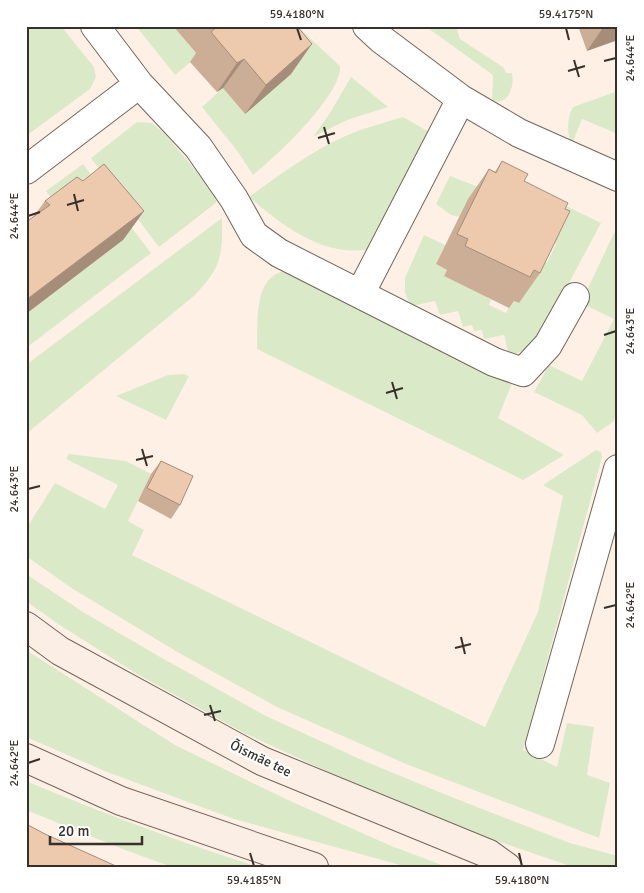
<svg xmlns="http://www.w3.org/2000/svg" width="644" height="893" font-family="Signika,sans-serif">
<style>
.green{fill:#daeac9}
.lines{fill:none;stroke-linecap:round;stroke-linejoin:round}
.minor-casing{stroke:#756559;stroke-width:30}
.secondary-casing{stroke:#756559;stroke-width:30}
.minor{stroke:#fff;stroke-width:28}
.secondary{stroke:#fbefe5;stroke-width:28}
.wall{fill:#ccad96}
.shaded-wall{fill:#a68d7a}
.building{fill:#edc9ae;stroke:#a68d7a}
.ticks{fill:none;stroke:#37302b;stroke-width:2}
.labels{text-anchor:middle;stroke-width:4.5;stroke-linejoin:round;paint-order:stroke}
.street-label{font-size:14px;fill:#37302b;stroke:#fff}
.neatline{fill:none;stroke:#37302b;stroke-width:2}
.ticks-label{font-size:12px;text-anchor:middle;fill:#37302b}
</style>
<rect width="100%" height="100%" fill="#fef0e5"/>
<path class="green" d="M 26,26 L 61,26 L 94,67 L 96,77 L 90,89 L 26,136 Z
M 136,26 L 173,26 L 198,56 L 175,75 Z
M 251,26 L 297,26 L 340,66 C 342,95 276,157 253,175 L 238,152 L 202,107 L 223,88 L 245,114 Z
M 425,26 L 456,26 L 460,39 L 503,67 L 506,73 L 512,73 C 515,86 508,107 492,100 L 493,75 Z
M 351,77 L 388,107 L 347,120 L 313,137 L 330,113 Z
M 618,91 L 618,134 L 582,119 L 572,144 L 570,143 C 568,130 566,120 573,107 Z
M 403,117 L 431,133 L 375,248 C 326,260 284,227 249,197 C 282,173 317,147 355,132 C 371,126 387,122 403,117 Z
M 137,122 L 152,123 L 165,134 L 213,191 L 217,202 L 159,247 L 91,158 Z
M 83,164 L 151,253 L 26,348 L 26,314 L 57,206 L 46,191 Z
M 492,170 L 601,223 L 538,341 L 521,352 L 509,355 L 504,335 L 484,339 L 482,330 L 474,331 L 472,325 L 463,327 L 458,311 L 440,315 L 435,301 L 411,306 L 405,293 L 405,278 L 424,235 L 445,245 L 436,264 L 447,270 L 444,276 L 491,299 L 489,305 L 506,313 L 513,300 L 518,303 L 540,259 L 547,263 L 556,244 L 468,199 L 459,217 L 451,215 L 436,204 L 450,176 L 481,188 Z
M 222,218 C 223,256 221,267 195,295 L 26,434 L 26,365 Z
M 618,231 L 618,409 L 614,421 L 597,433 L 582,415 L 534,392 L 549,365 L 582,381 L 614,319 L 581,303 L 614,233 Z
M 300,270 L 512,383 L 498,418 L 564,455 L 523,480 L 257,349 C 258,326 253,280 281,272 C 286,270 294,271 300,270 Z
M 184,374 L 189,376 L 166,420 L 116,396 L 168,375 Z
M 596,450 L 601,452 L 602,457 L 523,750 L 557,767 L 567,723 L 594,727 L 587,775 L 610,783 L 599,838 L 406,764 L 277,707 L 179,653 L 73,589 L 26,556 L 26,529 L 55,483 L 105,509 L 118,485 L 66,459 L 69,454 L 126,461 L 151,474 L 128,521 L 144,530 L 132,555 L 485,727 L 538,612 L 563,496 L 543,485 Z
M 26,574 L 83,612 L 162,658 L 264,715 L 362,760 L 449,796 L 570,843 L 618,856 L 618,867 L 573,867 L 479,835 L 363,788 L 244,733 L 137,674 L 58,624 L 26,601 Z
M 26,650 L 175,745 L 288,800 L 389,845 L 447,867 L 407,867 L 234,819 L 107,772 L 26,737 Z
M 26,781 C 103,813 179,842 258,867 L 172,867 L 125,850 L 26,810 Z"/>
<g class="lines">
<g class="minor-casing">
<path id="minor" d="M 95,26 L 139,84 L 198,147 L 234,199 L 254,235 L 279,253 L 494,362 L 523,372 L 548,345 L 575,297
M 367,26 L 381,39 L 461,99 L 519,133 L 618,177
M 26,170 L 139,84
M 360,294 L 461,99
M 540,744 L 618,469"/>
</g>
<g class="secondary-casing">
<path id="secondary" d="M 26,626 L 60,651 L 262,761 L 489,854 L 507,867
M 26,758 L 121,801 L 314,867"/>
</g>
<use href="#minor" class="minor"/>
<use href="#secondary" class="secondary"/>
</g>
<path class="wall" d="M 173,26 L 297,26 L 291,74 L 245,114 L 223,88 L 217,92 L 190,62 L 196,53 Z
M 578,26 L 618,26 L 587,51 Z
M 502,161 L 524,181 L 565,209 L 540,273 L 519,303 L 514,301 L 509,308 L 444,276 L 447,270 L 436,264 L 468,199 L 489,169 L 495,172 Z
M 83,181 L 144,211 L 123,240 L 34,216 L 45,201 Z
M 161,461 L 180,505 L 171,519 L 138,501 L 151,474 Z"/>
<path class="shaded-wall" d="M 610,26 L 618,26 L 618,40 L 587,51 L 602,29 Z
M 312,44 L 291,74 L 245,114 L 266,85 Z
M 244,59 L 223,88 L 217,92 L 237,63 Z
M 144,211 L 123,240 L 26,314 L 26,300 Z"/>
<path class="building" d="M 218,26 L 297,26 L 312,44 L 266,85 L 244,59 L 237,63 L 211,32 Z
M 602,26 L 610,26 L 602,29 Z
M 502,161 L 528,174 L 524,181 L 568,203 L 565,209 L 570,211 L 540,273 L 534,270 L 530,277 L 465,246 L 468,239 L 457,234 L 489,169 L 496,173 Z
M 104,164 L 144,211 L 26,300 L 26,222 L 50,205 L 45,201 L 77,177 L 83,181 Z
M 161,461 L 193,476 L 180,505 L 147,488 Z
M 26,824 L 45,834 L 118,867 L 26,867 Z"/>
<path class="ticks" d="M 297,28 L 301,40M 566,28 L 569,40M 574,60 L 579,77M 604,61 L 616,58M 568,71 L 585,66M 324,127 L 329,144M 318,138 L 335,133M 74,194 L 78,211M 67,205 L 84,200M 28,216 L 40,212M 604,335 L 616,331M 392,382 L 397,399M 386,393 L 403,388M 142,449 L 147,466M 136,460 L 153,456M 28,489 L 40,486M 604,608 L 616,605M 461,637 L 465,654M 455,648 L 471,644M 210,705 L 215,721M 204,715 L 221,711M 28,763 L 40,759M 250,853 L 254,866M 519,853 L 522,866"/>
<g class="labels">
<g class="street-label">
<text transform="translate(261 758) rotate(26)" y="5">Õismäe tee</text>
</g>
</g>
<rect width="644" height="893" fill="none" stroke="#ffffff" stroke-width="55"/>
<path d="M50 836v8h92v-8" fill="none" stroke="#37302b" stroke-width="2.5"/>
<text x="58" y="836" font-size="15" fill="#37302b" stroke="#ffffff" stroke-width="4" paint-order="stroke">20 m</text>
<rect x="28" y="28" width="588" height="838" class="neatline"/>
<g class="ticks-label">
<text x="297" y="18">59.4180°N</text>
<text x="566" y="18">59.4175°N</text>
<text transform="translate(630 58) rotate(-90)" y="4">24.644°E</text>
<text transform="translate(14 216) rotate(-90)" y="4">24.644°E</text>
<text transform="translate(630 331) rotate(-90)" y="4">24.643°E</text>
<text transform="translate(14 489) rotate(-90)" y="4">24.643°E</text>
<text transform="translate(630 605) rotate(-90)" y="4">24.642°E</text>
<text transform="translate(14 763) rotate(-90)" y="4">24.642°E</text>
<text x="254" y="884">59.4185°N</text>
<text x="522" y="884">59.4180°N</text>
</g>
</svg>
